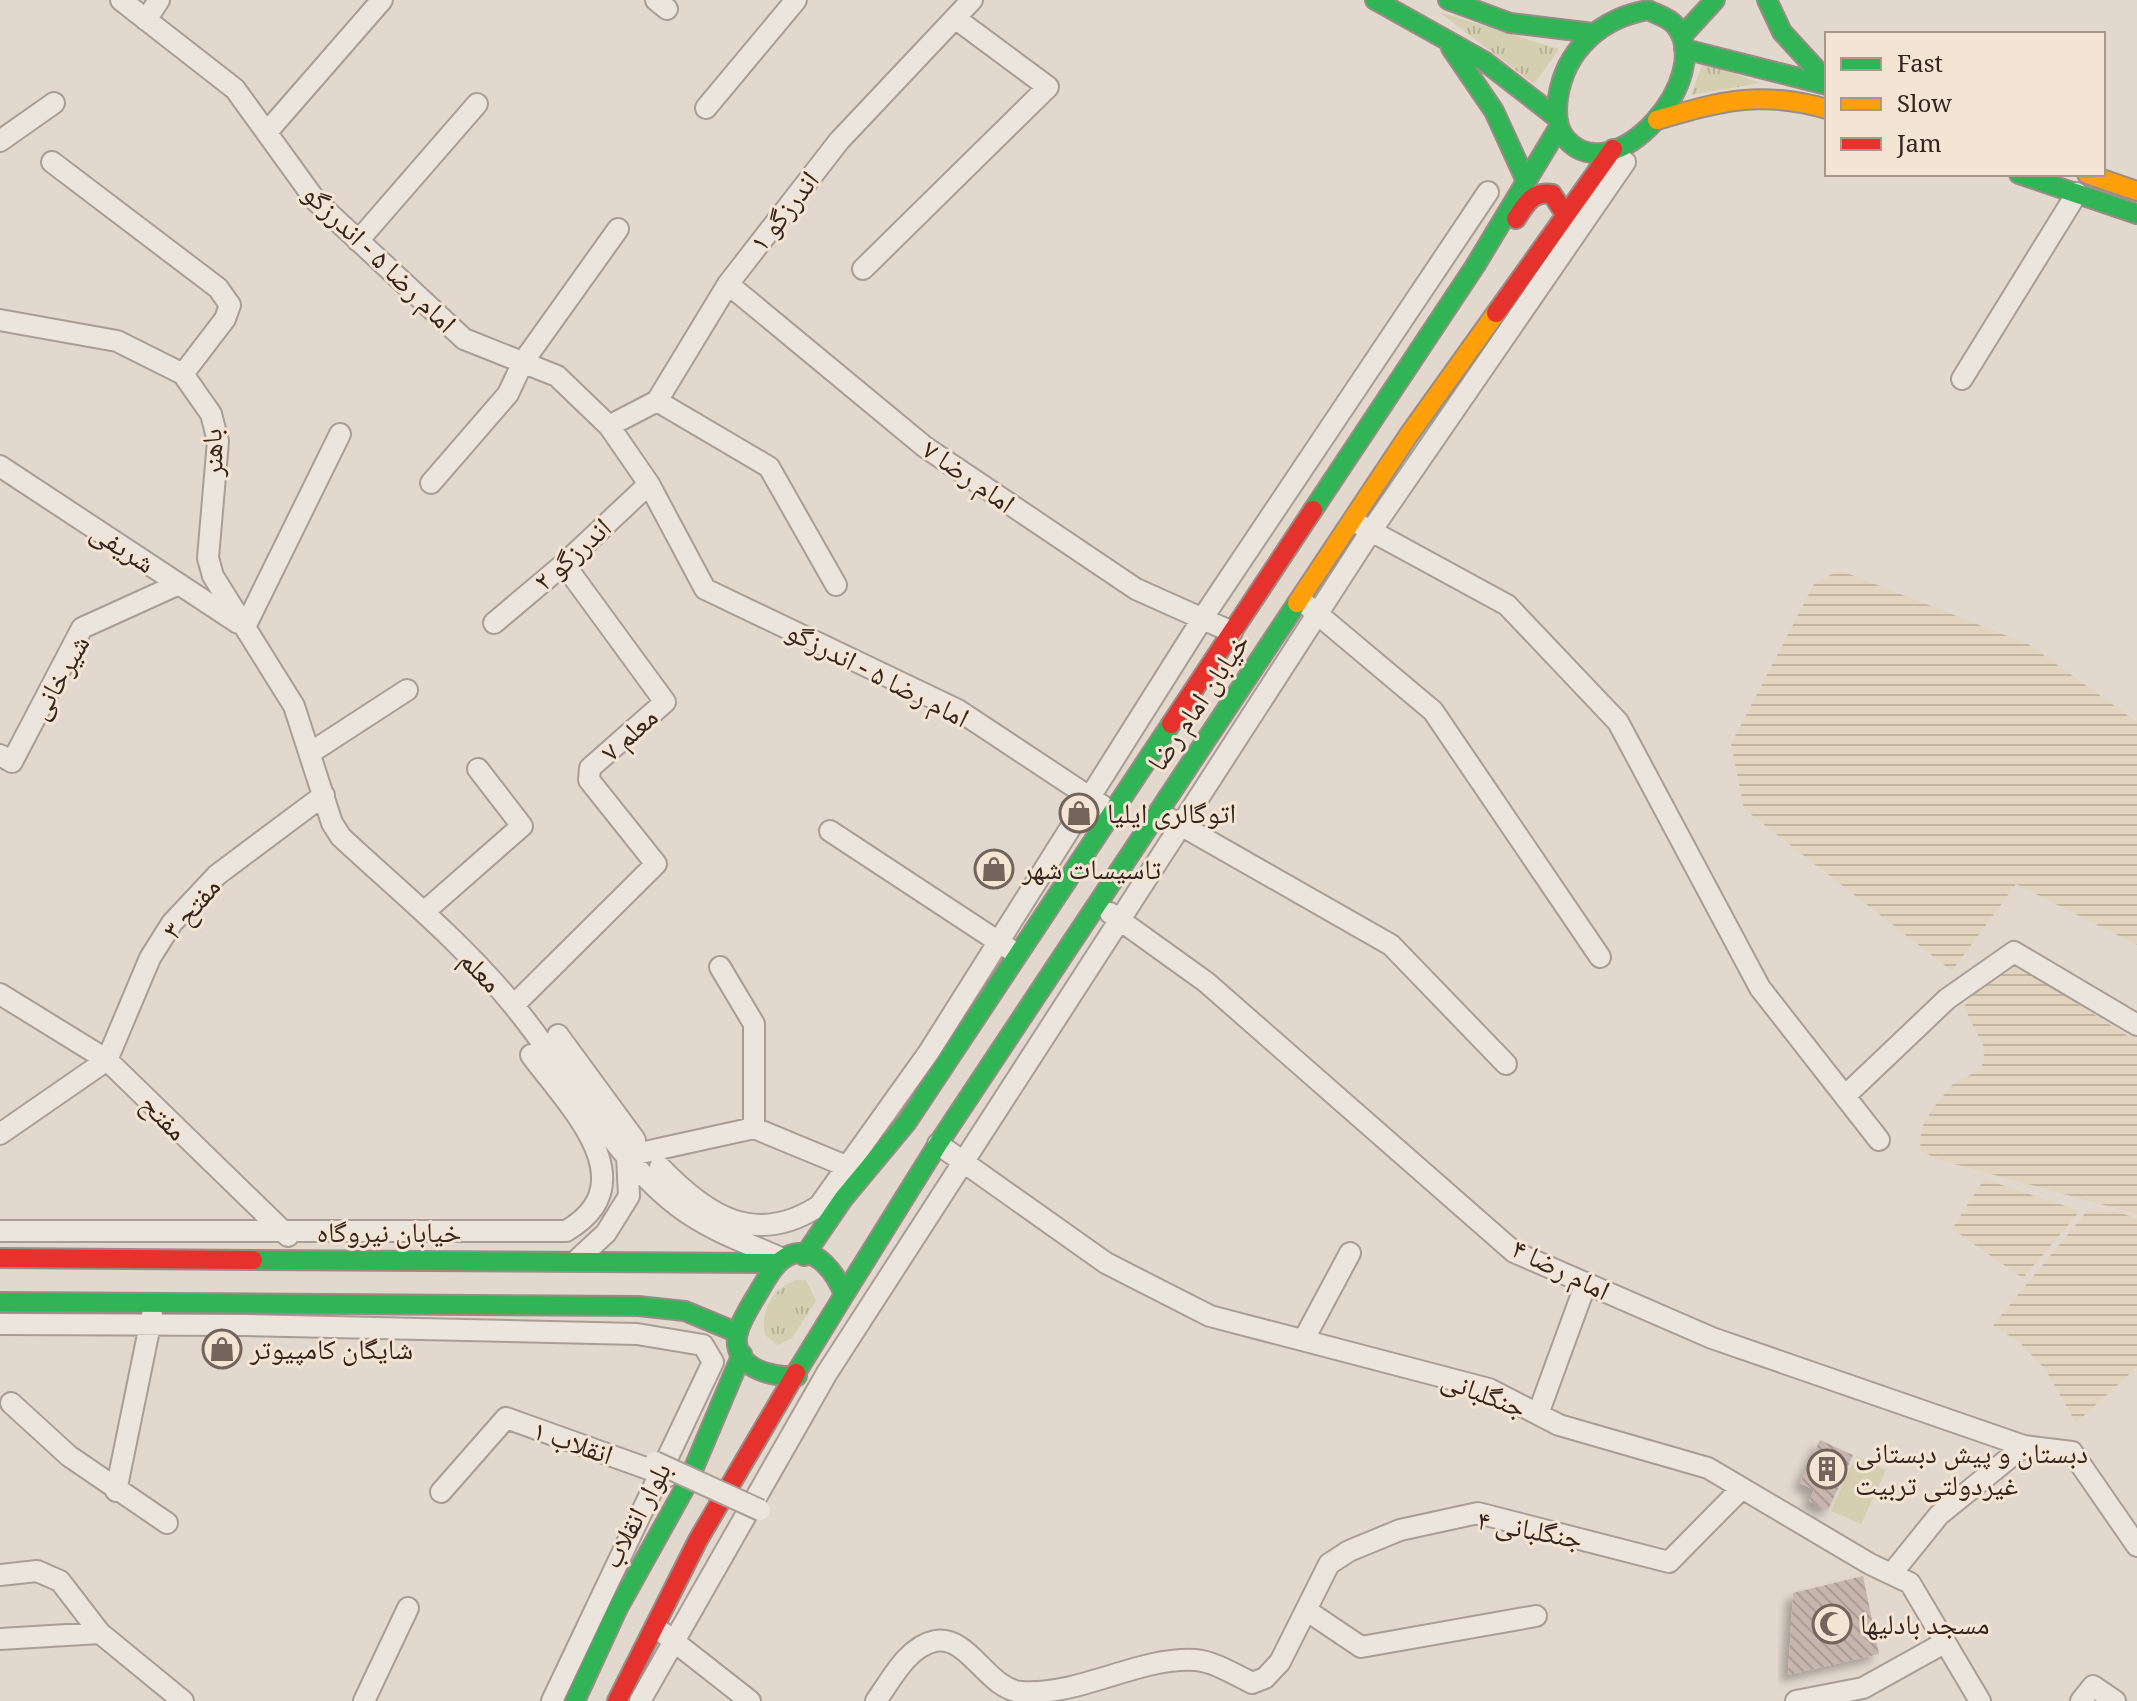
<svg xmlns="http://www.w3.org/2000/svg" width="2137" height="1701" font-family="Georgia,'Noto Naskh Arabic',serif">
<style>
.farmland{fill:url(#farmland-rules)}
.grass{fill:url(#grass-tufts)}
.park{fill:#d5ceb0}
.building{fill:url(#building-back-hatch);filter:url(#shadow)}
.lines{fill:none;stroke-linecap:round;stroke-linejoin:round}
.street-casing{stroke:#a89e96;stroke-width:24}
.fast-casing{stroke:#988d86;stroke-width:22}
.slow-casing{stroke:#988d86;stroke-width:22}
.jam-casing{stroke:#988d86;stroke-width:22}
.street{stroke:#ece5de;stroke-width:20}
.fast{stroke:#30b455;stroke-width:18}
.slow{stroke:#ff9f0a;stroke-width:18}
.jam{stroke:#e5322d;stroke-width:18}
.street-bridge-casing{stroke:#a89e96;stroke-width:24;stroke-linecap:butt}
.street-bridge{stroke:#ece5de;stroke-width:20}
.labels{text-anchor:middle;stroke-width:6;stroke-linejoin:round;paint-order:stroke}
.street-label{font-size:28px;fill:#36251f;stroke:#f3e4d3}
.poi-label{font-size:28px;fill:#36251f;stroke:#f3e4d3;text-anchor:start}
</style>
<defs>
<pattern id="farmland-rules" width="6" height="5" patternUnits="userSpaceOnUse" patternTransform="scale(2)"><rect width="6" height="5" fill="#e2d4be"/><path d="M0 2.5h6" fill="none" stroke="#c2b6a3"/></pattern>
<pattern id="grass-tufts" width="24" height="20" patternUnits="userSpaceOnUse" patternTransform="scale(2)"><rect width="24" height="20" fill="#d5ceb0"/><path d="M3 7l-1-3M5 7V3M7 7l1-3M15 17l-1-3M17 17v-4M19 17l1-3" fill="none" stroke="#b7b197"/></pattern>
<pattern id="building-back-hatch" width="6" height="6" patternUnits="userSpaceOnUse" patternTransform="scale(2)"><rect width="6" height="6" fill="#c6b6ae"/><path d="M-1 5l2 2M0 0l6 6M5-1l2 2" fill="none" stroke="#ab9c95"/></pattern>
<filter id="shadow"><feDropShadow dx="-7" dy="7" stdDeviation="4" flood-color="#0004"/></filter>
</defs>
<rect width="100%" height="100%" fill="#e3d8cd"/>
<path class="farmland" d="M 1839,570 L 2028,644 L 2137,722 L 2137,945 L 2016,884 L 1952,971 L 1744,809 L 1731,744 L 1814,584 Z
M 2012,962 L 2137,1042 L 2137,1214 L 1940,1160 L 1920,1151 L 1921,1129 L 1934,1107 L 1953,1084 L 1981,1069 L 1985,1049 L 1964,1007 L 1985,978 Z
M 1984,1179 L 2080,1211 L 2023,1278 L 1952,1229 Z
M 2087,1211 L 2119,1212 L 2137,1219 L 2137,1367 L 2076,1423 L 2045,1369 L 2020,1343 L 1993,1325 Z"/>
<path class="grass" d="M 1439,12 L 1559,49 L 1534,84 Z
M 1703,63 L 1761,83 L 1691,95 Z
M 796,1280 L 806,1280 L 816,1301 L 792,1338 L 778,1345 L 765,1335 C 760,1310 773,1288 796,1280 Z"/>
<path class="park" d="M 1856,1456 L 1886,1470 L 1861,1524 L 1831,1511 Z"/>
<path class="building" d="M 1820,1440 L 1853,1455 L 1828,1510 L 1809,1501 L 1814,1490 L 1800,1483 Z
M 1863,1576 L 1879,1654 L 1788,1675 L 1793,1593 Z"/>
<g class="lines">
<g class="street-casing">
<path id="street" d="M 121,0 L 235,89 L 316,201 L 464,339 L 557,376 L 609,426 L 649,484 L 705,589 L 958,710 L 1103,806
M 656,0 L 667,9
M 146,20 L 159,0
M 706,108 L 796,0
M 267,132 L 382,0
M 0,141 L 54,103
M 52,162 L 218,288 L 230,305 L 225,319 L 183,374
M 358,241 L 477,104
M 863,269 L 1048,87 L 955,18
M 728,284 L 925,447 L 1136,589 L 1232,632
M 0,320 L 117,341 L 183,374 L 211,414 L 218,441 L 208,558 L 213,576 L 294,706 L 332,823 L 341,837 C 399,891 463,943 514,1006 C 566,1069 614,1158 679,1207 C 709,1230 747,1243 781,1258
M 1962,379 L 2077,193
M 657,401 L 769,467 L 836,585
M 609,426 L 657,401 L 728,284 L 839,141 L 972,0
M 0,466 L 238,623
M 431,483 L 508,394 L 523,362 L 618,229
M 1362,526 L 1507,605 L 1618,722 L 1760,988 L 1879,1140
M 1308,606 L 1433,711 L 1600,957
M 494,623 L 564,564 L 649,484
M 245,627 L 340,434
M 310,753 L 407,690
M 0,755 L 12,762 L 82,628 L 179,584
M 1170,819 L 1391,945 L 1506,1064
M 830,831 L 1011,950
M 424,912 L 522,826 L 478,769
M 1110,913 L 1206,982 L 1514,1252 L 1712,1338 L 2024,1446 L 2072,1452 L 2137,1546
M 720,967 L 754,1024 L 754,1128
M 0,994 L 107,1060 L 288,1236
M 514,1005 L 656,864 L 589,780 L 590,768 L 665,702 L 564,564
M 558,1035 L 635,1140
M 1845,1096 L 1947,999 L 2014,952 L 2137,1025
M 0,1134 L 107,1060 L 150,958 L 172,923 L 217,875 L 324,795
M 938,1144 L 1106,1263 L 1210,1316 L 1489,1389 L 1559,1425 L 1708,1468 L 1870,1564 L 1910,1583 L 1980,1701
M 627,1156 L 754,1128 L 858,1171
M 660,1167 C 707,1216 755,1247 819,1206 L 929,1052 L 1206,613 L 1488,192
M 0,1231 L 566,1231 C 649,1183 568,1105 531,1055
M 577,1260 L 606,1233 L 629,1196 L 627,1156
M 0,1324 L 244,1325 L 637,1334 L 703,1345 L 713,1362 L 552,1701
M 1304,1339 L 1350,1253
M 11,1403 L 69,1456 L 167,1523
M 1538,1414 L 1586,1283
M 116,1491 L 152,1315
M 441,1492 L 506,1418 L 668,1476
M 1893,1572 L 1939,1515 L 2024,1446
M 0,1575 L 37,1571 L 60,1581 L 100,1633 L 183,1701
M 1306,1610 L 1361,1647 L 1536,1616
M 662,1632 L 750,1701
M 0,1639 L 100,1633
M 364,1701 L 408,1608
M 640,1701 L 827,1373 L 1371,531 L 1625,162
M 876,1701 C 891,1680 907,1647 935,1641 C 969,1635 987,1689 1021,1692 C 1081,1696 1137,1657 1195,1660 C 1213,1661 1236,1675 1252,1683 L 1265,1678 L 1280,1662 L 1329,1564 L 1349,1551 L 1400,1530 L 1478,1513 L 1669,1562 L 1742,1488
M 1796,1701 L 1863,1688 L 1944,1643
M 2081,1701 L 2093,1686 L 2115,1701"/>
</g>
<g class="fast-casing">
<path id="fast" d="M 1375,0 L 1484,61 L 1556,117
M 1448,0 L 1510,23 L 1593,33
M 1767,0 L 1782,32 L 1827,81
M 1648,10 C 1656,14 1669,18 1675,25 C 1717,76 1614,194 1566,139 C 1556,127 1556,112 1558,98 C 1565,49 1602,18 1648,10 Z
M 1682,36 L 1715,0
M 1451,48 L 1494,111 L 1526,181
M 1684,49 L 1827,85
M 2019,174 L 2137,214
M 1313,510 L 1475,266 L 1559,127
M 804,1256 L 843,1199 L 907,1122 L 1171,724
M 253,1260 L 778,1263
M 844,1295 L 938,1144 L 1297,603
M 0,1302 L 638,1306 L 685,1311 L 738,1333
M 796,1373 L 844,1295 C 837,1275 816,1244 790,1255 C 775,1261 766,1280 758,1293 C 751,1305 742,1318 738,1332 C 729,1367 771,1378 797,1376
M 575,1701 L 618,1608 L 687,1484 L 742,1354"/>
</g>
<g class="slow-casing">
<path id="slow" d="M 1657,120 C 1721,101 1761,90 1827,109
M 2087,174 L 2137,191
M 1297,603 L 1408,436 L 1496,313"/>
</g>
<g class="jam-casing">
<path id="jam" d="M 1516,219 C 1526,204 1532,191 1552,194 L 1565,214
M 1496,313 L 1613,149
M 1171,724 L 1313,510
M 0,1258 L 253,1260
M 617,1701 L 698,1540 L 796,1373"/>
</g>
<use href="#street" class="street"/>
<use href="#fast" class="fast"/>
<use href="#slow" class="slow"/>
<use href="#jam" class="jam"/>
<g class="street-bridge-casing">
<path id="street-bridge" d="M 655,1462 L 760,1510"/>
</g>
<use href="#street-bridge" class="street-bridge"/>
</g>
<defs>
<g id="shop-ring" transform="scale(2)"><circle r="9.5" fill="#f3e4d3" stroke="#73645c" stroke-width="1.5"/><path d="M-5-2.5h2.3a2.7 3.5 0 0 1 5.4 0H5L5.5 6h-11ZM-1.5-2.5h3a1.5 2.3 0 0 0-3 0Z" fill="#73645c"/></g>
<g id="building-ring" transform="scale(2)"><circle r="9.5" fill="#f3e4d3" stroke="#73645c" stroke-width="1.5"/><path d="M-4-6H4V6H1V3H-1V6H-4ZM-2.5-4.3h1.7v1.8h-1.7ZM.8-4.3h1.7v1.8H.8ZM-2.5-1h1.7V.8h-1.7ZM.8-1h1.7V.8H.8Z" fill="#73645c"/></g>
<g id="mosque-ring" transform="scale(2)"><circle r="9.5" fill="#f3e4d3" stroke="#73645c" stroke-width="1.5"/><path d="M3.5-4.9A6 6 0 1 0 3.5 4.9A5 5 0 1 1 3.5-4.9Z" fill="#73645c"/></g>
</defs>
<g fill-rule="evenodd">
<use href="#shop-ring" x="1079" y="813"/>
<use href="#shop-ring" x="994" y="869"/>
<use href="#shop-ring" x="222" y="1349"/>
<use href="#building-ring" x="1827" y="1469"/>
<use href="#mosque-ring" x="1832" y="1624"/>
</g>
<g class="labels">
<g class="street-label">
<text transform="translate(784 211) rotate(-52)" y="10">اندرزگو ۱</text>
<text transform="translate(380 258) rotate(44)" y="10">امام رضا ۵ - اندرزگو</text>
<text transform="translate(212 453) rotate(-92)" y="10">باهنر</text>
<text transform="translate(969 476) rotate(35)" y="10">امام رضا ۷</text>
<text transform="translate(123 547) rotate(33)" y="10">شریفی</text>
<text transform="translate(572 554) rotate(-42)" y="10">اندرزگو ۲</text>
<text transform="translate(878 674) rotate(27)" y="10">امام رضا ۵ - اندرزگو</text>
<text transform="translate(59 677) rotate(-60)" y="10">شیرخانی</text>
<text transform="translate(1198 702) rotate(-56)" y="10">خیابان امام رضا</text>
<text transform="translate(629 734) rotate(-42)" y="10">معلم ۷</text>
<text transform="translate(191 908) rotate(-49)" y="10">مفتح ۳</text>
<text transform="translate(481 971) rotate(46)" y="10">معلم</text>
<text transform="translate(164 1117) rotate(45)" y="10">مفتح</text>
<text x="389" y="1242">خیابان نیروگاه</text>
<text transform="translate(1561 1269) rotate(26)" y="10">امام رضا ۴</text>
<text transform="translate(1484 1393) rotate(21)" y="10">جنگلبانی</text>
<text transform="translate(573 1442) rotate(19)" y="10">انقلاب ۱</text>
<text transform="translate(636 1515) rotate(-62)" y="10">بلوار انقلاب</text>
<text transform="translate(1530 1529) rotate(11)" y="10">جنگلبانی ۴</text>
</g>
<g class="poi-label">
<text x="1107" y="823">اتوگالری ایلیا</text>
<text x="1022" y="879">تاسیسات شهر</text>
<text x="250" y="1359">شایگان کامپیوتر</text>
<text x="1855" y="1463">دبستان و پیش دبستانی<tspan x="1855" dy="32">غیردولتی تربیت</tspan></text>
<text x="1860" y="1634">مسجد بادلیها</text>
</g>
</g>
<rect x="1825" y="32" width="280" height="144" fill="#f3e4d3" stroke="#a7988b" stroke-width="2"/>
<rect x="1841" y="58" width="40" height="12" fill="#30b455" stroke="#a7988b" stroke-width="2"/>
<text x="1897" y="72" font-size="24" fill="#36251f">Fast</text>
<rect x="1841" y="98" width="40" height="12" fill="#ff9f0a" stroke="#a7988b" stroke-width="2"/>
<text x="1897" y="112" font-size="24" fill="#36251f">Slow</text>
<rect x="1841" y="138" width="40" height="12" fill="#e5322d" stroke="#a7988b" stroke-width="2"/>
<text x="1897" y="152" font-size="24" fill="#36251f">Jam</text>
</svg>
